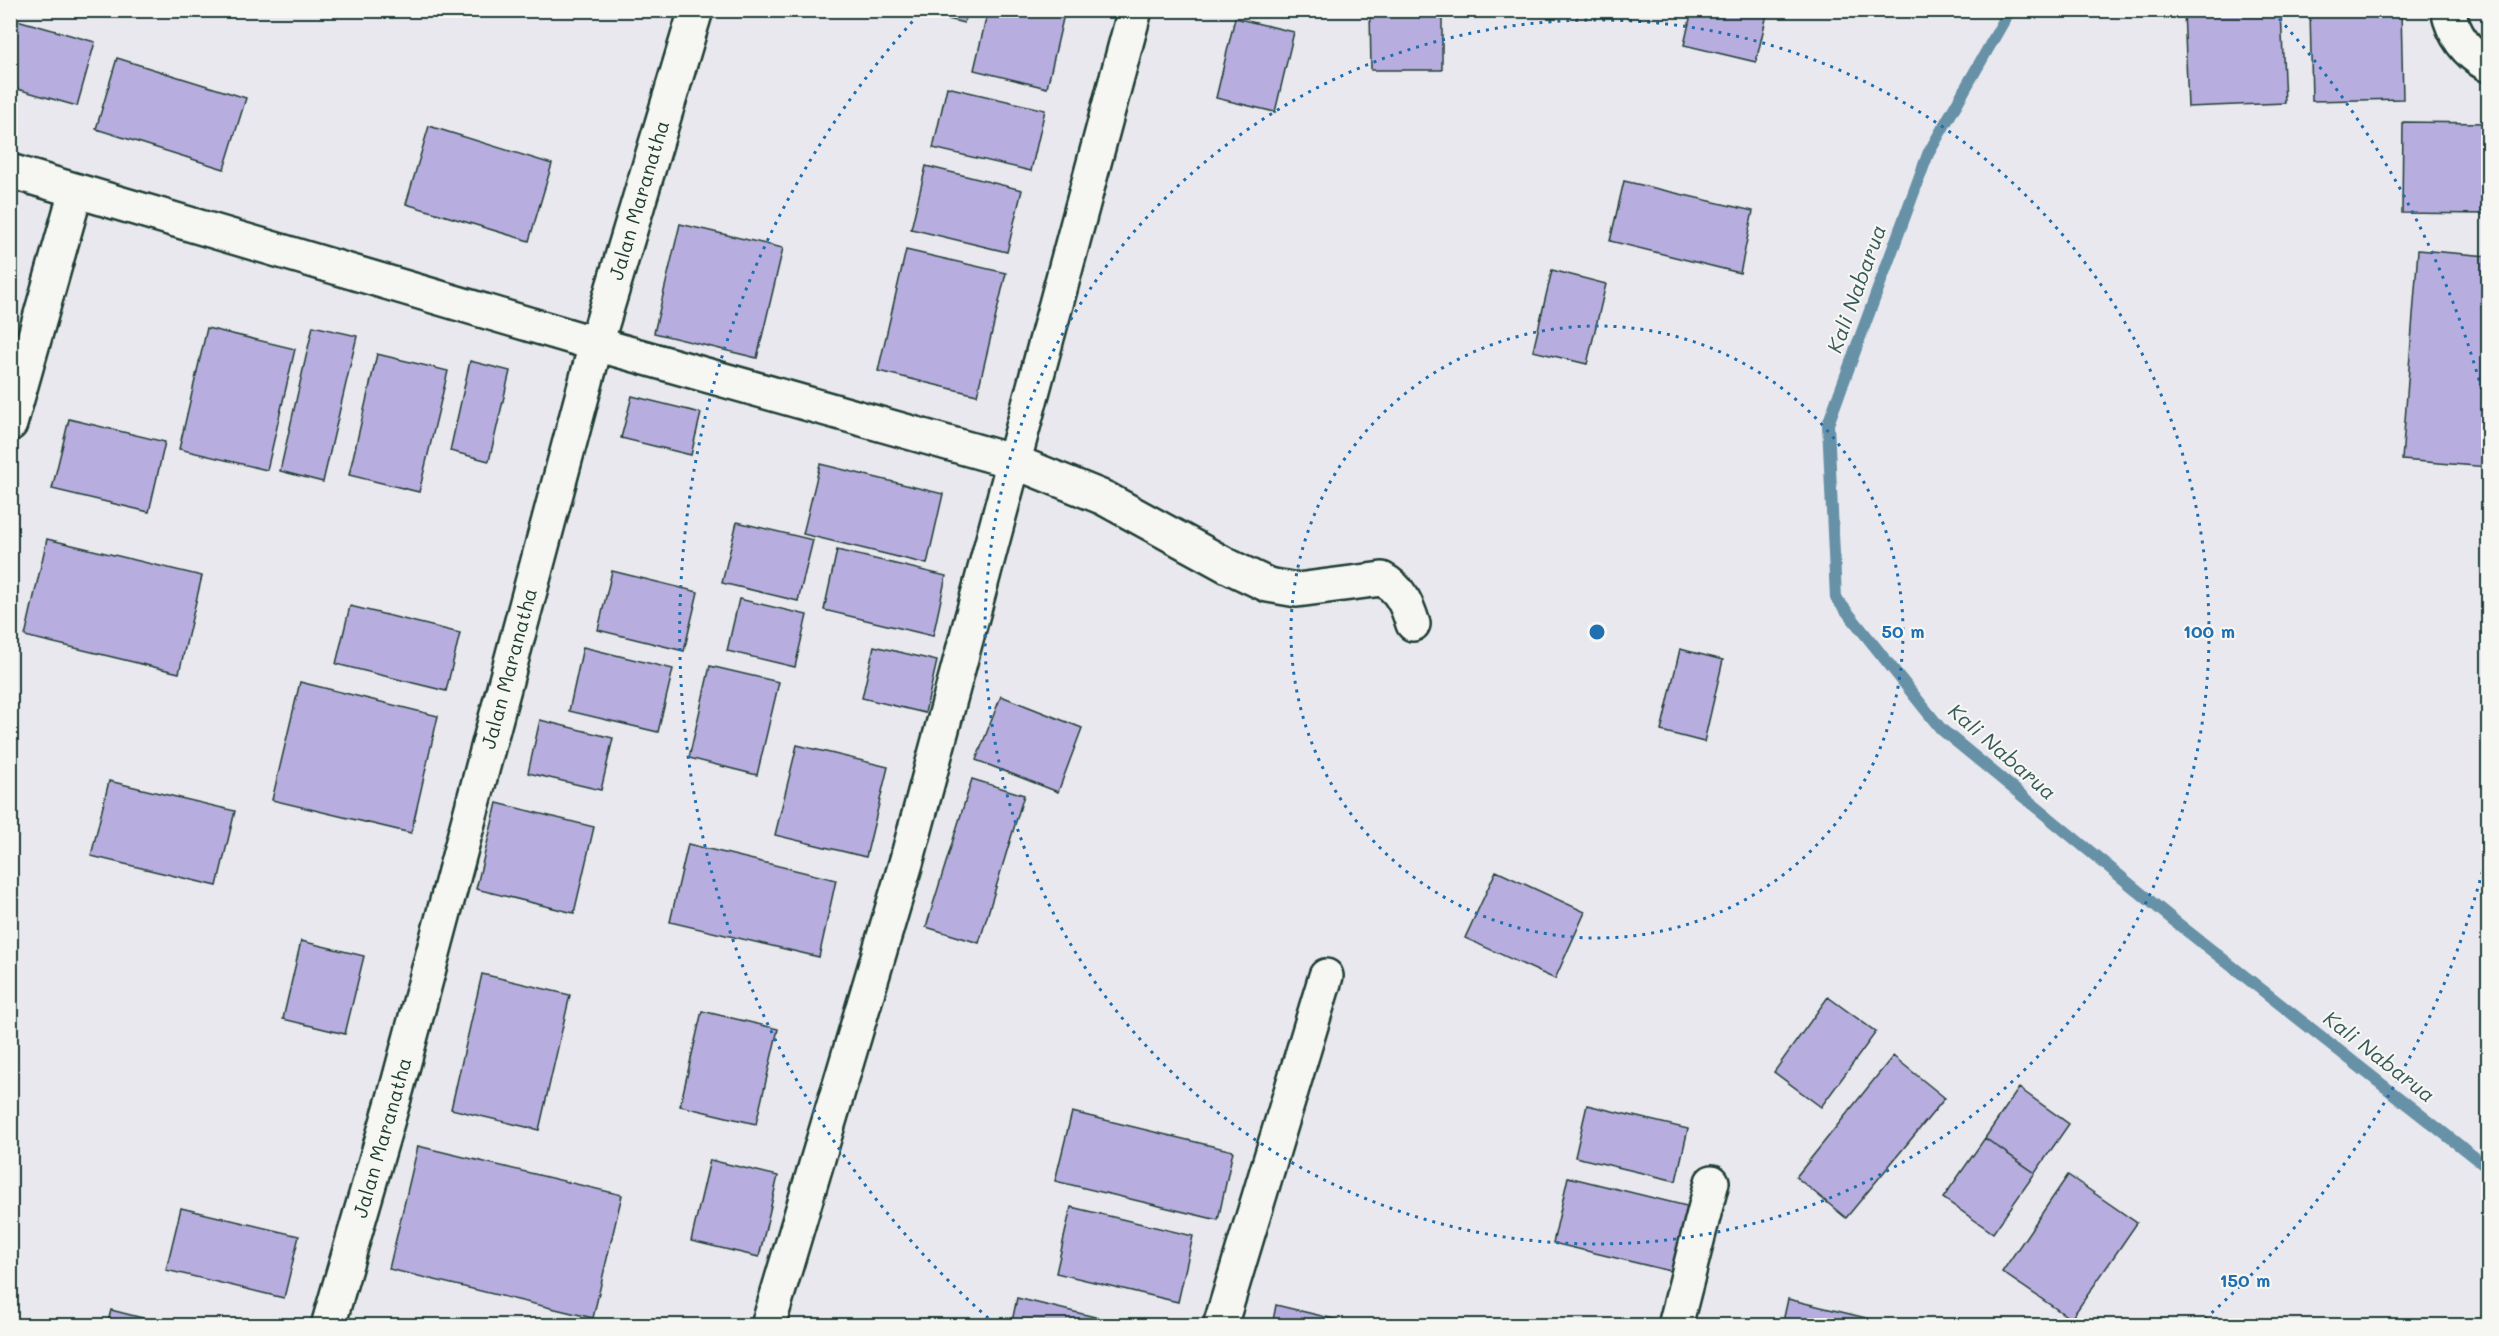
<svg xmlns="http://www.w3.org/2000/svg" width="2499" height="1336" font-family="Mali,sans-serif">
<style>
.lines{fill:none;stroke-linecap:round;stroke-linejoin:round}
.stream{stroke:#6691a7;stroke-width:12}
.building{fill:#b7aedf;stroke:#1f3d34;stroke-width:1.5}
.minor-casing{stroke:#1f3d34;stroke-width:38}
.minor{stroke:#f6f6f2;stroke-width:33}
.ring{fill:none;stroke:#1f6fb2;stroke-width:3;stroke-dasharray:3 6}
.labels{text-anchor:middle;stroke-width:4.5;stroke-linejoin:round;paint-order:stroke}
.street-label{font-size:20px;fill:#1f3d34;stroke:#f6f6f2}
.water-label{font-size:21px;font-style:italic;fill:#37595a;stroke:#f6f6f2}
.centre{fill:#1f6fb2;stroke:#f6f6f2;stroke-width:3}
.ring-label{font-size:18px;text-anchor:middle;font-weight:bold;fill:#1f6fb2;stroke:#f6f6f2;stroke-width:4.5;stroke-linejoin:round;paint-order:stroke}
</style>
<rect width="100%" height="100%" fill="#e9e8ee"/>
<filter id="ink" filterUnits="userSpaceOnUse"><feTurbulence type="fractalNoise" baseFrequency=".0167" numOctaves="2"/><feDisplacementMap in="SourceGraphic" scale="12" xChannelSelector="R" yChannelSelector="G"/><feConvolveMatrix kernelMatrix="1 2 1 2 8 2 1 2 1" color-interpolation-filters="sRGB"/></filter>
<g filter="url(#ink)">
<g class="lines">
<path class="stream" d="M 2010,10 L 1928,154 L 1828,424 L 1836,598 L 1941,729 L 2177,923 L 2488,1168"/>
</g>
<path class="building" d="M 913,10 L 967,10 L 964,23 Z
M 988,10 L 1065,10 L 1047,88 L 974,70 Z
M 1370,10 L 1442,10 L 1442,70 L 1371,70 Z
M 1692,10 L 1768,10 L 1756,62 L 1684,45 Z
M 2184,10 L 2281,10 L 2285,103 L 2188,107 Z
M 2310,10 L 2401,10 L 2403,99 L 2312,101 Z
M 10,18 L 95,42 L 77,106 L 10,87 Z
M 1235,18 L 1294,32 L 1275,112 L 1216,98 Z
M 117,58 L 246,98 L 224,169 L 96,129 Z
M 947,87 L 1045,110 L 1031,171 L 933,148 Z
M 2403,122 L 2488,123 L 2488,214 L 2402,213 Z
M 429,126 L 552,164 L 529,241 L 406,204 Z
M 926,166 L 1022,190 L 1007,252 L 911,229 Z
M 1624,181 L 1753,211 L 1740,273 L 1610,241 Z
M 680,224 L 783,248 L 757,358 L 654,333 Z
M 906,250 L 1006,273 L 977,395 L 878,371 Z
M 2418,250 L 2488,256 L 2488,467 L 2402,460 Z
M 1552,270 L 1606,284 L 1587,364 L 1533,351 Z
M 313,326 L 357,336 L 323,482 L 280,471 Z
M 207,328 L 295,349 L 267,470 L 179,449 Z
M 377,354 L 448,371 L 419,492 L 349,475 Z
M 470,361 L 510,371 L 489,461 L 450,451 Z
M 632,396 L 701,413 L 691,455 L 621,438 Z
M 69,419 L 165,442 L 149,512 L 52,489 Z
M 820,464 L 943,494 L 927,564 L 803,534 Z
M 737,522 L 813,540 L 798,601 L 722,583 Z
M 47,539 L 202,576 L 179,673 L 25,636 Z
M 837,550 L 946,576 L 933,636 L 824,610 Z
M 612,571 L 698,592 L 684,651 L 598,630 Z
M 739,599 L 807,615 L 795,667 L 727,651 Z
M 350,606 L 460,633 L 446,691 L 336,664 Z
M 874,646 L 937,661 L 925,713 L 862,698 Z
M 583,647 L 673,669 L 658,732 L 569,711 Z
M 1680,649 L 1723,660 L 1704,742 L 1661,731 Z
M 710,666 L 779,682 L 757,775 L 689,758 Z
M 300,682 L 438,716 L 411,833 L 272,800 Z
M 1001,696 L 1082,728 L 1058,792 L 976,760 Z
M 540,720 L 613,738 L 601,790 L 528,773 Z
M 797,745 L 888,767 L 866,857 L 775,835 Z
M 972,779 L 1024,795 L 979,943 L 926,927 Z
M 109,781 L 235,811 L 217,886 L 91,856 Z
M 497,803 L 594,827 L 574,913 L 476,889 Z
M 688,844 L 836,880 L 819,957 L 670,922 Z
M 1496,871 L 1585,912 L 1555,979 L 1465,938 Z
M 301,941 L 364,956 L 345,1034 L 283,1019 Z
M 482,974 L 570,995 L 539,1130 L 451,1109 Z
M 1828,997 L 1876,1032 L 1821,1107 L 1774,1072 Z
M 702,1011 L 778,1029 L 756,1124 L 680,1106 Z
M 1893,1056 L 1945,1098 L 1846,1218 L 1796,1177 Z
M 2019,1088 L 2069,1124 L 2035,1173 L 1985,1138 Z
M 1587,1105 L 1688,1129 L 1676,1181 L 1575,1157 Z
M 1072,1112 L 1233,1151 L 1218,1220 L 1055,1181 Z
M 1985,1138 L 2035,1173 L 1993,1233 L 1943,1198 Z
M 418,1146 L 622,1195 L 593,1318 L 389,1269 Z
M 710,1160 L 778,1176 L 759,1257 L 691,1241 Z
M 2068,1175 L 2137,1223 L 2071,1319 L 2002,1272 Z
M 1568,1177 L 1699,1209 L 1683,1274 L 1553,1243 Z
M 1071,1207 L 1193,1236 L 1178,1302 L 1056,1273 Z
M 181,1208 L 299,1236 L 284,1298 L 166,1270 Z
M 1017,1298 L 1132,1326 L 1011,1326 Z
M 1788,1299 L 1899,1326 L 1782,1326 Z
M 1276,1305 L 1363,1326 L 1272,1326 Z
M 111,1310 L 174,1326 L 107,1326 Z"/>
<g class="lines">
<g class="minor-casing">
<g id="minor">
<path d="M 2448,10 C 2453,34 2467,53 2488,65"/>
<path d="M 10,171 L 596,344 L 1015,462 L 1104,498 L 1228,566 L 1268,585 L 1297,590 L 1382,579 C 1401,589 1407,605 1413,624"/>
<path d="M 10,424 L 76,191"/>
<path id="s1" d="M 328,1326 L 397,1088 L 596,344 L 696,10"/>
<path d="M 768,1326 L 906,863 L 1135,10"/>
<path d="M 1220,1326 L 1326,976"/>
<path d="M 1675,1326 L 1712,1182"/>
</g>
</g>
<use href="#minor" class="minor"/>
</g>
</g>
<g class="ring">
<circle cx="1597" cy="632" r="306"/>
<circle cx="1597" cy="632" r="612"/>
<path d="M2487 854A917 917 0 0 1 2199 1324M995 1324A917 917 0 0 1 921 12M2273 12A917 917 0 0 1 2487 410"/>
</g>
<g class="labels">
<g class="street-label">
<text dy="7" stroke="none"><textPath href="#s1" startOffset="1168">Jalan Maranatha</textPath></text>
<text dy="7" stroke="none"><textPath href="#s1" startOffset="682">Jalan Maranatha</textPath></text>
<text dy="7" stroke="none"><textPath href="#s1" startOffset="196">Jalan Maranatha</textPath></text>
</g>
<g class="water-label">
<text transform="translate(1857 289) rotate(-70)" y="7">Kali Nabarua</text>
<text transform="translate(2002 752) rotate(41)" y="7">Kali Nabarua</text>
<text transform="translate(2379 1057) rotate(38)" y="7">Kali Nabarua</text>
</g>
</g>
<circle cx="1597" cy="632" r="9" class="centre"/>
<g class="ring-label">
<text x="1903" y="638">50 m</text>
<text x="2209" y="638">100 m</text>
<text x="2245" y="1287">150 m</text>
</g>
<rect width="2499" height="1336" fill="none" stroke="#f6f6f2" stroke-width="36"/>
<rect x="18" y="18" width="2463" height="1300" fill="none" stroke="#1f3d34" stroke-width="2" filter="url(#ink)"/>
</svg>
